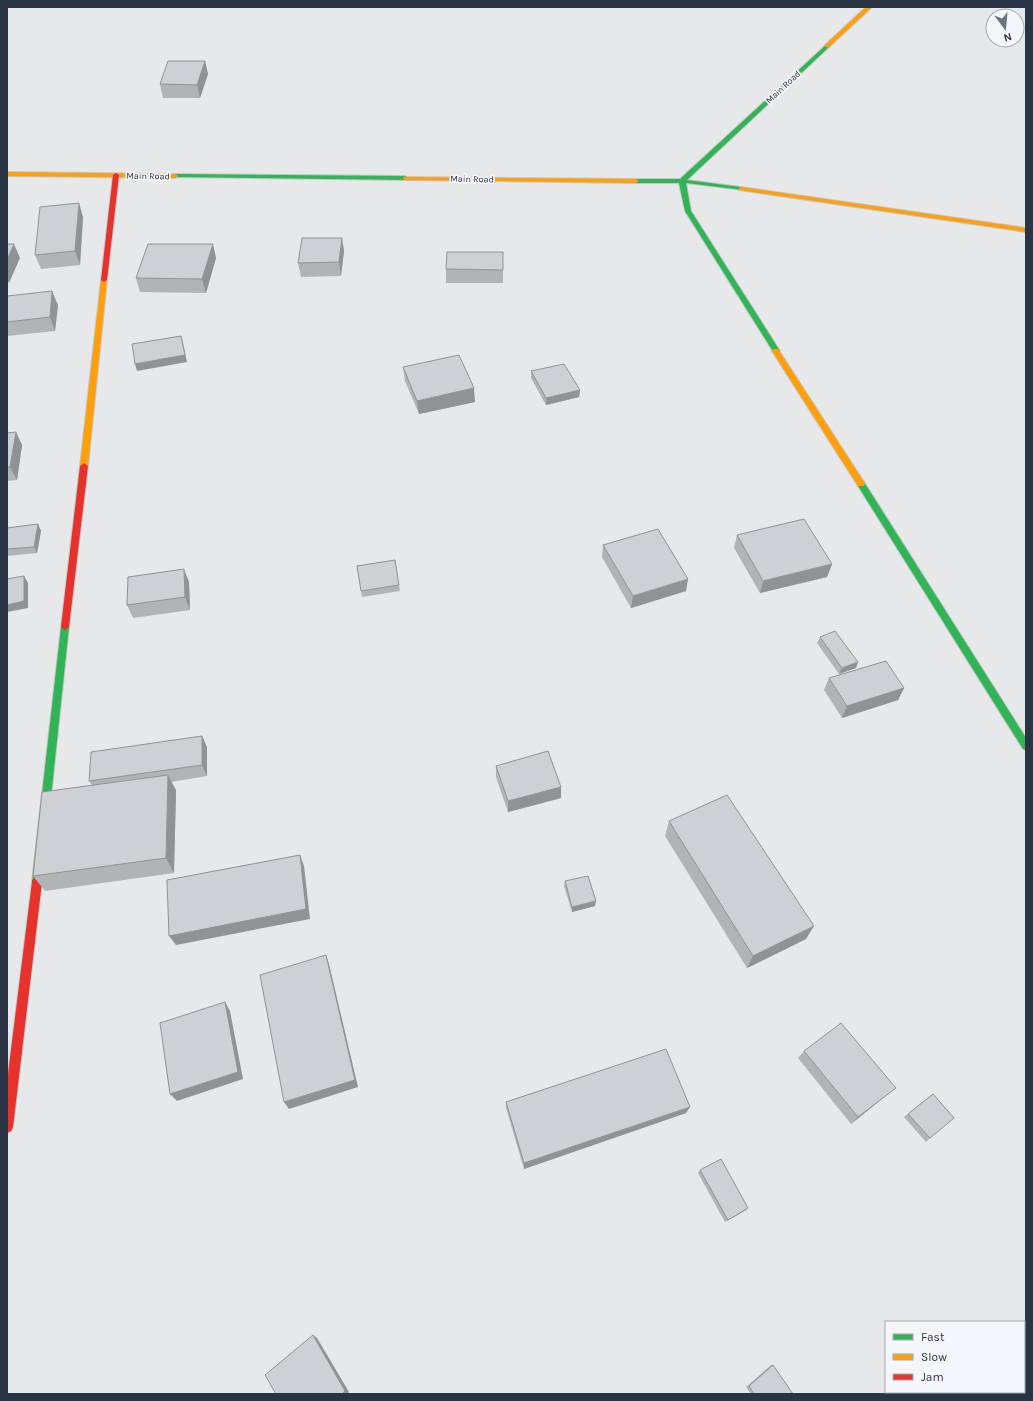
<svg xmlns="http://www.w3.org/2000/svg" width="1033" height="1401" font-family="Karla,sans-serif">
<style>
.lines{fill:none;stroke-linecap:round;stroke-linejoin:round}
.fast-casing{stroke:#c4c6c8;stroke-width:2}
.slow-casing{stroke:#c4c6c8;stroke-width:2}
.jam-casing{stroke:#c4c6c8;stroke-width:2}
.fast{fill:#30b455;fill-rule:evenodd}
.slow{fill:#ff9f0a;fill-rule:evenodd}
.jam{fill:#e5322d;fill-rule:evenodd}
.wall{fill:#b1b3b5}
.shaded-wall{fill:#909294}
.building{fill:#ced0d3;stroke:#909294}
.labels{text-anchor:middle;stroke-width:3.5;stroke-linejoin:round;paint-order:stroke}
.far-street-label{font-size:9px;fill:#2b3445;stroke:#f4f6f9}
</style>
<rect width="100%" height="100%" fill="#e6e8ea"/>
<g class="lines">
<g class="fast-casing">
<path id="fast" d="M 827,44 L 830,46 L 829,47 L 687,180 L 741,187 L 743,188 L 743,190 L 686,183 L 691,211 L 780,351 L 776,353 L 774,353 L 685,211 L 679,183 L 636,183 L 633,181 L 636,179 L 680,179 Z
M 175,174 L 405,176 L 408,178 L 405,180 L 173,177 L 172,176 Z
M 861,481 L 864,482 L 1026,738 L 1026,750 L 1023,749 L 858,486 L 857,484 L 858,482 Z
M 65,624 L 69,627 L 42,882 L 41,885 L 37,887 L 33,885 L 32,882 L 61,627 Z"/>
</g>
<g class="slow-casing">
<path id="slow" d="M 866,7 L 872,7 L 829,47 L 825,47 L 825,45 Z
M 7,172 L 175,174 L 178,176 L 175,178 L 7,176 Z
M 403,177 L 636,179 L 639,181 L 636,183 L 405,180 L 403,179 Z
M 741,187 L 1026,228 L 1026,232 L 739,190 L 739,188 Z
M 104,278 L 107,280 L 88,466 L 84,469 L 80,466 L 101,280 Z
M 774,349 L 778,349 L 864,482 L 865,484 L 864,486 L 858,486 L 772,351 Z"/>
</g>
<g class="jam-casing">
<path id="jam" d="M 116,173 L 119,175 L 107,280 L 104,282 L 101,280 L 113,175 Z
M 84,463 L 88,466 L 69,627 L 65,630 L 61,627 L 80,466 Z
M 37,877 L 41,879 L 42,882 L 13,1127 L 11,1131 L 7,1133 L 7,1082 L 32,882 L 33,879 Z"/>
</g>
<use href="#fast" class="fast"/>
<use href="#slow" class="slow"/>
<use href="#jam" class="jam"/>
</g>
<path class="wall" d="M 205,61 L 208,74 L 200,98 L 163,98 L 160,84 Z
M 83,217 L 80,265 L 41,269 L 35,255 Z
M 344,251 L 341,276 L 301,277 L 298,263 Z
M 503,252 L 503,283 L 446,283 L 446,269 Z
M 216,258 L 206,293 L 140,292 L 136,278 Z
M 7,296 L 58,305 L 55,331 L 7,336 Z
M 403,367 L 475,402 L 419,414 L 405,381 Z
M 531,371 L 580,390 L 579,397 L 546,405 L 531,378 Z
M 16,432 L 22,445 L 17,480 L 7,481 L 7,433 Z
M 38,524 L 41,531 L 37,553 L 7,556 L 7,528 Z
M 737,535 L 832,564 L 827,577 L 760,593 L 734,548 Z
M 603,545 L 686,591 L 631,608 L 602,557 Z
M 395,560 L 400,591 L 362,597 L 357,566 Z
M 189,582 L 190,610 L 133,618 L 127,605 Z
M 820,637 L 856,668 L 839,674 L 817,643 Z
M 829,678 L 904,688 L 898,700 L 842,718 L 824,690 Z
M 202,736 L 207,747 L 207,776 L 171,782 L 176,790 L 174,873 L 45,891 L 33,876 L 92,785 L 89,781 Z
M 496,766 L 561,787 L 561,798 L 508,812 L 496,777 Z
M 669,821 L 806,939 L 747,968 L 665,836 Z
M 565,881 L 595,906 L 572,912 L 564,886 Z
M 804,1051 L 896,1088 L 888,1094 L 851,1124 L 798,1058 Z
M 933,1094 L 930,1138 L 926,1142 L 904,1117 Z
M 506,1102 L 686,1113 L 524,1169 L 506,1108 Z
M 700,1170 L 748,1208 L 746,1210 L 725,1222 L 698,1173 Z
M 1026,1330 L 1026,1383 L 1024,1380 L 1024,1332 Z
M 771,1365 L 773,1365 L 793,1394 L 751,1394 L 746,1387 Z"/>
<path class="shaded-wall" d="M 205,61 L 208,74 L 200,98 L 197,85 Z
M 79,203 L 83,217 L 80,265 L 75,251 Z
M 342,238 L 344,251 L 341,276 L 339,262 Z
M 14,244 L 20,258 L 9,283 L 7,280 L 7,260 Z
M 213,244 L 216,258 L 206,293 L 202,279 Z
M 52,291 L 58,305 L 55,331 L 50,317 Z
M 181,336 L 183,343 L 187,362 L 137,371 L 135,364 Z
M 474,388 L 475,402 L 419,414 L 417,401 Z
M 580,390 L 579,397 L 546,405 L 546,398 Z
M 16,432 L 22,445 L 17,480 L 10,467 Z
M 38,524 L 41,531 L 37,553 L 34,547 Z
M 832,564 L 827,577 L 760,593 L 763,581 Z
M 184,569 L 189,582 L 190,610 L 185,597 Z
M 24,576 L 28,583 L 28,608 L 7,612 L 7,605 Z
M 688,579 L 686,591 L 631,608 L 633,596 Z
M 858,662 L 856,668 L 839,674 L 842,668 Z
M 904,688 L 898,700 L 842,718 L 847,706 Z
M 202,736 L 207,747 L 207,776 L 202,765 Z
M 168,775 L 176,790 L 174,873 L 166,858 Z
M 561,787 L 561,798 L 508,812 L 508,801 Z
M 300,855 L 304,866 L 310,919 L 176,945 L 169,936 Z
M 596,901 L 595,906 L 572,912 L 572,907 Z
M 814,926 L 806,939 L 747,968 L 753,956 Z
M 326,955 L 329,964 L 358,1087 L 289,1109 L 284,1102 Z
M 225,1002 L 230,1011 L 243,1079 L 177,1101 L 170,1094 Z
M 896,1088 L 888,1094 L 851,1124 L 858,1117 Z
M 690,1107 L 686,1113 L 524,1169 L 524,1163 Z
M 748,1208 L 746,1210 L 725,1222 L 728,1220 Z
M 313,1335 L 317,1338 L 349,1392 L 347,1394 L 342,1394 Z"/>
<path class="building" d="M 168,61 L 205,61 L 197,85 L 160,84 Z
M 79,203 L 75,251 L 35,255 L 40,207 Z
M 302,238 L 342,238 L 339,262 L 298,263 Z
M 7,244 L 14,244 L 7,260 Z
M 148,244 L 213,244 L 202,279 L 136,278 Z
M 447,252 L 503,252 L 503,270 L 446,269 Z
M 52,291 L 50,317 L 7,322 L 7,296 Z
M 181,336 L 185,355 L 135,364 L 132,344 Z
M 459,355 L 474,388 L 417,401 L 403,367 Z
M 564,364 L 580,390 L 546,398 L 531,371 Z
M 16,432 L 10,467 L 7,467 L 7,433 Z
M 804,519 L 832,564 L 763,581 L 737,535 Z
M 38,524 L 34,547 L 7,549 L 7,528 Z
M 658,529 L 688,579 L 633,596 L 603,545 Z
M 395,560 L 399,585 L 361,591 L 357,566 Z
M 184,569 L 185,597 L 127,605 L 128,577 Z
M 24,576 L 24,601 L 7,605 L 7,579 Z
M 835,631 L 858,662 L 842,668 L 820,637 Z
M 886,661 L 904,688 L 847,706 L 829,678 Z
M 202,736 L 202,765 L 89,781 L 91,752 Z
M 548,751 L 561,787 L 508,801 L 496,766 Z
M 168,775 L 166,858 L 33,876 L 42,792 Z
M 727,795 L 814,926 L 753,956 L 669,821 Z
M 300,855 L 306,909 L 169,936 L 167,880 Z
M 588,876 L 596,901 L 572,907 L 565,881 Z
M 326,955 L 355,1080 L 284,1102 L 260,975 Z
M 225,1002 L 238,1072 L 170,1094 L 160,1023 Z
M 841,1023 L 896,1088 L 858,1117 L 804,1051 Z
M 666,1049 L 690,1107 L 524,1163 L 506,1102 Z
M 933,1094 L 954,1118 L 930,1138 L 908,1114 Z
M 721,1159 L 748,1208 L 728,1220 L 700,1170 Z
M 1026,1333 L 1026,1374 L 1024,1371 L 1024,1335 Z
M 313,1335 L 345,1391 L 342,1394 L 276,1394 L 265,1375 Z
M 773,1365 L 793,1394 L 754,1394 L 749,1386 Z"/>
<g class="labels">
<g class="far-street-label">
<text transform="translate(783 87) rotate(-43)" y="3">Main Road</text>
<text transform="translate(148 176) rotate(1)" y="3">Main Road</text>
<text transform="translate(472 179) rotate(1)" y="3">Main Road</text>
</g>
</g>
<rect width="1033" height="1401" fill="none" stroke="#2b3445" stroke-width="16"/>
<rect x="885" y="1321" width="140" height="72" fill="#f4f6f9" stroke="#a4a8b1"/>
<rect x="893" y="1334" width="20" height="6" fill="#30b455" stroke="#a4a8b1"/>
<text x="921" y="1341" font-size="12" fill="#2b3445">Fast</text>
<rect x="893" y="1354" width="20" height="6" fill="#ff9f0a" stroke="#a4a8b1"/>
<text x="921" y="1361" font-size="12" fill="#2b3445">Slow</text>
<rect x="893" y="1374" width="20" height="6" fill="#e5322d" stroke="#a4a8b1"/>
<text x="921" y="1381" font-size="12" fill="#2b3445">Jam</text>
<g transform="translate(1005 28) rotate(164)"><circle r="19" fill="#f4f6f9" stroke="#a4a8b1"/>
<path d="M0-3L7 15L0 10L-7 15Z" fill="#6c737f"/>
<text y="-6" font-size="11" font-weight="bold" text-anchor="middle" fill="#2b3445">N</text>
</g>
</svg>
